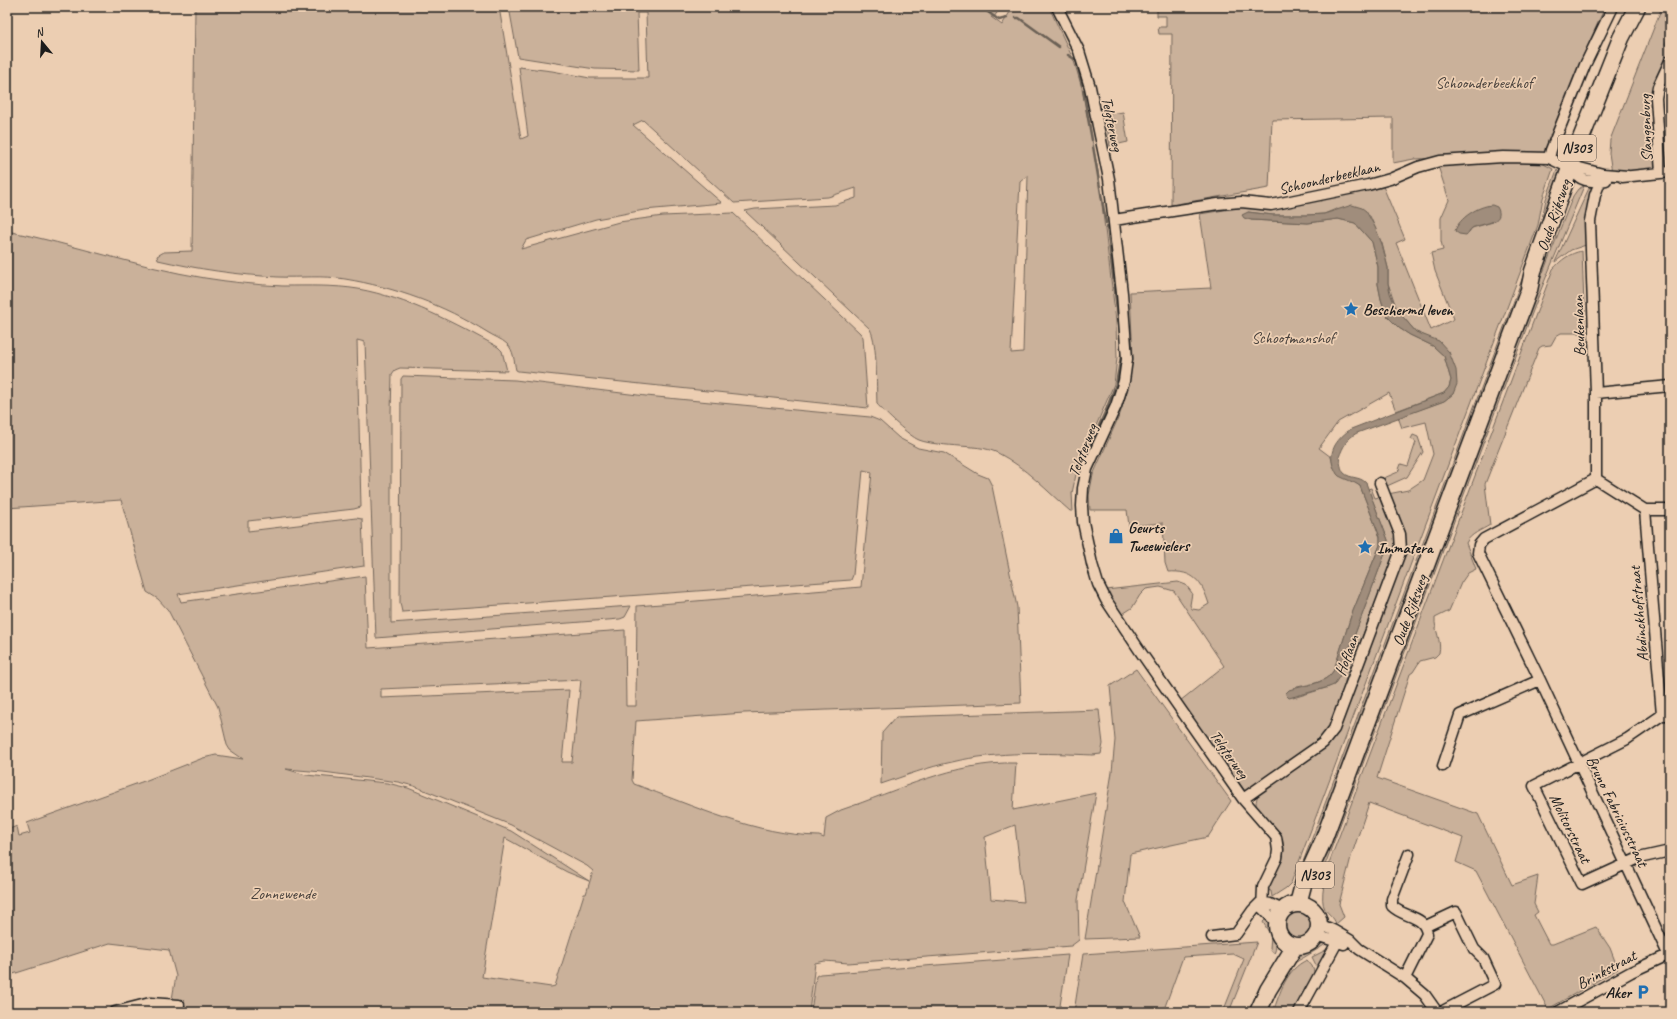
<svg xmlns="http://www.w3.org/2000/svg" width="1677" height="1019" font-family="Caveat,sans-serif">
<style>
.green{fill:#cab19a;stroke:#73665b;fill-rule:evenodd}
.water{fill:#a08d7b;stroke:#6b6055}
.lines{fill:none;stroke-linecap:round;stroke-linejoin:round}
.stream{stroke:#6b6055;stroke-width:2.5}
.street-casing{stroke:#1c1c1c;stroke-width:13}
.primary-casing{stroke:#1c1c1c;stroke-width:19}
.street{stroke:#ecceb2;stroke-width:10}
.primary{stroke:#ecceb2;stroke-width:16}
.labels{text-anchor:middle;stroke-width:3.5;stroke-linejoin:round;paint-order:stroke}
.shield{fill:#ecceb2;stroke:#5a5149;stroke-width:1}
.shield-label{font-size:15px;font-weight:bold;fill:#1c1c1c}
.park-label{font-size:16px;fill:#48413c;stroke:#ecceb2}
.street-label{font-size:16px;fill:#1c1c1c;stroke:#ecceb2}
.poi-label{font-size:16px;font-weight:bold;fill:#1c1c1c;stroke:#ecceb2;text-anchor:start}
</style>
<rect width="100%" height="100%" fill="#ecceb2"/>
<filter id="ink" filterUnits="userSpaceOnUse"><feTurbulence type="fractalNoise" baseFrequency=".025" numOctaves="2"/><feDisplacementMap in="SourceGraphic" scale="8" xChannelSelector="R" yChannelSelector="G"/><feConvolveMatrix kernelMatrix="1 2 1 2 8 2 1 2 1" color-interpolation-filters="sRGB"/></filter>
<g filter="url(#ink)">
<path class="green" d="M 195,7 L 499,7 L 521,139 L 528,136 L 519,67 L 552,71 L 590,78 L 648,78 L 646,13 L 637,13 L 639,70 L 595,69 L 518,57 L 509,7 L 1001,7 L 994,17 L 991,17 L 1002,25 L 1013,7 L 1049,7 L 1074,61 L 1082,88 L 1098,171 L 1116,321 L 1117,358 L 1114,384 L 1077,470 L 1072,493 L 1073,511 L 1070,511 C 1047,491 1025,467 998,453 C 985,447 972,447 959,446 C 948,445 929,444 919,440 C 909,436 885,413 877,404 C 876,385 878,345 870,329 L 745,211 L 755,209 L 835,205 L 856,198 L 856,188 L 828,197 L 734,203 L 643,120 L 633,125 L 722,203 L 644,210 L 618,215 L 596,219 L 526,240 L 521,249 L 619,222 L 663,216 L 733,213 L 860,333 L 863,337 L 868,408 L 518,371 L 516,370 C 514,362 514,350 507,344 C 502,339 493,336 487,332 C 444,305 394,287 345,279 C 323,275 300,278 278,277 C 238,275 197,269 158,260 L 157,256 L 164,252 L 192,251 ZM 1028,175 L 1023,352 L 1011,353 L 1020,182 Z
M 1157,7 L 1605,7 L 1584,54 L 1584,57 L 1550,154 L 1414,159 L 1393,163 L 1393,118 L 1272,120 L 1269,188 L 1171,205 L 1172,34 L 1159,34 L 1158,27 L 1166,27 L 1166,16 L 1157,16 Z
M 1662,7 L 1670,7 L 1670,33 L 1665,44 L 1670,46 L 1670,51 L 1654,90 L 1653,105 L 1646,106 L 1648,128 L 1655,128 L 1657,170 L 1612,173 L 1609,153 L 1610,140 Z
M 1123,112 L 1128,142 L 1110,146 L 1105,115 Z
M 1508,160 L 1538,161 L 1553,169 L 1543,198 L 1538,225 L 1291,883 L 1286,888 L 1272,897 L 1271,891 L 1267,890 L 1283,857 L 1284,848 L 1282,837 L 1256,805 C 1256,795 1260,790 1270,787 L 1319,750 L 1330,740 L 1404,550 L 1388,494 L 1408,490 L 1423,480 L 1433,454 L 1426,422 L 1402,428 L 1398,417 L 1444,401 L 1453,394 L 1449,352 L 1423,335 L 1416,332 L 1397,310 L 1388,283 L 1388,268 L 1382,244 L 1370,216 L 1336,209 L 1324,214 L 1307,215 L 1273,215 L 1248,212 L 1251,220 L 1308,223 L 1338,219 L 1355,223 L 1372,242 L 1378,267 L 1378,284 L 1381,299 L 1386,315 L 1399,328 L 1410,335 L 1433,346 L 1444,356 L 1451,380 L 1449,387 L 1444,393 L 1396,411 L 1389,393 L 1338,422 L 1319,448 L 1331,457 L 1334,468 L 1360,486 L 1380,537 L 1380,545 L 1351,616 L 1334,670 C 1326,683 1311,684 1297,687 L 1293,698 L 1329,687 L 1339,677 L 1387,548 L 1388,540 L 1368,489 L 1371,488 L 1375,498 L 1379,497 L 1396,535 L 1398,545 L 1345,681 L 1343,697 L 1326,735 L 1245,791 L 1180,701 L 1224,666 L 1174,591 L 1160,587 L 1146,589 L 1140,595 L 1132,608 L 1121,615 L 1106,590 L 1178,582 L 1186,585 L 1192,593 L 1190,605 L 1192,609 L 1199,610 L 1209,604 C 1202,582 1194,570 1168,572 L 1165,563 L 1163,523 L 1129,526 L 1127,510 L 1090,510 L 1089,495 L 1093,475 L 1120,414 L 1128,387 L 1133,358 L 1130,292 L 1211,288 L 1200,214 L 1382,184 L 1405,239 L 1396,243 L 1431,330 L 1454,319 L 1435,271 L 1431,253 L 1443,250 L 1441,241 L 1441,218 L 1449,200 L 1438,166 ZM 1493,222 L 1472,228 L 1469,232 L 1457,226 L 1462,223 Z
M 1557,170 L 1563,178 L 1305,868 L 1298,880 L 1297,878 L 1539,234 L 1546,199 Z
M 1584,186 L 1540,292 L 1325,865 L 1320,886 L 1317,885 L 1325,854 L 1490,418 L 1494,398 L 1573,196 L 1578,189 Z
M 1590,186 L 1593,192 L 1585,220 L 1586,245 L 1571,250 L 1555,262 Z
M 7,231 C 73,244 138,267 205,278 C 230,282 257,285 283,286 C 308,286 334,285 358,289 C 408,298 454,323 498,347 L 502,351 L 507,371 L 400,368 L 395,370 L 392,374 L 391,413 L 391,623 L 631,606 L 625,617 L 620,619 L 376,638 L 365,342 L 357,340 L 361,507 L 354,509 L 248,521 L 248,531 L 356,518 L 362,519 L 364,566 L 178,594 L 181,602 L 365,576 L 368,648 L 625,630 L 626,706 L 636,706 L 637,606 L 861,587 L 872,472 L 863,470 L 853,575 L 851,580 L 402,612 L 400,603 L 401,379 L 403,376 L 515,380 L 646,396 L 870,417 L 880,421 L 899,438 L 918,448 L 944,453 L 978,474 L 988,478 L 992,486 L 1017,607 L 1021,703 L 744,713 L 636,721 L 632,780 L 634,784 C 694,806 755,835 819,836 L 824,838 L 826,818 L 841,810 C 897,791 955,761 1016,763 L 1013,810 L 1096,793 L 1078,900 L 1079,940 L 1071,946 L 848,963 L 825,961 L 815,963 L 809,1012 L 121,1012 L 171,1005 L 176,976 L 169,950 L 110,943 L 7,976 L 7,830 L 17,826 L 19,836 L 30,833 L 27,823 L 147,780 L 203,758 L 216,755 L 243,759 L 230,750 L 227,745 L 218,707 L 168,610 L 158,599 L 147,592 L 121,500 L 7,508 ZM 581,680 L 572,762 L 562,762 L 569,690 L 381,698 L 381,689 ZM 286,769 L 323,772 L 398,782 L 414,786 L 511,825 L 587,866 L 593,871 L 586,894 L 584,894 L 555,986 L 551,987 L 482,977 L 505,838 L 567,872 L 589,881 L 511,831 L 408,788 L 387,783 L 306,775 ZM 1015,825 L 1024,902 L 991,899 L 985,837 Z
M 1582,251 L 1585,333 L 1561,333 L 1556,336 L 1551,345 L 1542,346 L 1539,348 L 1485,484 L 1490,525 C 1482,530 1470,534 1466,543 L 1476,569 L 1468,573 L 1461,583 L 1449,611 L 1435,618 C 1434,630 1442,640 1439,653 L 1435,657 L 1420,661 L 1413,672 L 1410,674 L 1377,778 L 1478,814 L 1512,885 L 1538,876 L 1534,904 L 1538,912 L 1534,915 L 1549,944 L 1553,944 L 1596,927 L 1610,948 L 1618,969 L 1548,1009 L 1476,871 L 1456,862 L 1463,838 L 1369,803 L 1351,857 L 1339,904 L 1344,917 L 1336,924 C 1334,917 1328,914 1325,909 C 1319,899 1326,875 1329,863 L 1553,269 C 1561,260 1570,253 1582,251 Z
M 1413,435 L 1418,437 L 1423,452 L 1407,477 L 1387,486 L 1384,478 L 1398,472 L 1401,464 L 1408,466 L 1416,442 L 1411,439 Z
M 1136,669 L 1231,801 L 1208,837 L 1130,854 L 1125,902 L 1140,937 L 1085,939 L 1112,772 L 1115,740 L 1110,686 Z
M 1099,710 L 1103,744 L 1101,754 L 1093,755 C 1046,753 998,751 952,762 C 928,767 905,776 881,784 L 882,733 L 896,717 Z
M1285 925a13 13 0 1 1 26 0a13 13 0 1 1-26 0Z
M 1267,918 C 1275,928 1279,943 1274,954 L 1270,949 L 1271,936 L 1263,922 Z
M 1257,942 L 1229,1012 L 1223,1012 L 1244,959 L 1233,954 L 1183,957 L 1163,1012 L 1074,1012 L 1083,954 Z
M 1327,943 C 1325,945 1295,963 1292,964 L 1299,951 L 1317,944 Z
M 1330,944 L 1318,969 L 1312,957 L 1326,950 Z
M 1068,955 L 1059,1012 L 811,1012 L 816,976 L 820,974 Z
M 1307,960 L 1312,966 L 1315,974 L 1295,1012 L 1273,1012 C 1280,993 1286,969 1307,960 Z"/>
<path class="water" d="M 1352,205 L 1362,208 L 1366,211 L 1375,227 L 1382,244 L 1388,268 L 1388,283 L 1390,293 L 1397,310 L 1416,332 L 1439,341 L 1449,352 L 1456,370 L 1457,384 L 1453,394 L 1444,401 L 1357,433 C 1347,438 1343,447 1339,457 C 1340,461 1341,470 1344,473 C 1350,479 1360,476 1366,483 L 1388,540 L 1387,548 L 1339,677 L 1334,685 L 1329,687 L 1289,698 L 1285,694 L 1289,690 C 1304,685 1325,685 1334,670 L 1351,616 L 1380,545 L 1380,537 L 1360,486 C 1353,481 1346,480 1339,476 C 1336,474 1335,469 1333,466 C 1328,450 1338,438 1351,429 L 1444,393 L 1449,387 L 1451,380 L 1444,356 L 1433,346 L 1410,335 L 1399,328 L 1386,315 L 1381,299 L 1378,284 L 1378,267 L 1372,242 L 1355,223 L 1338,219 L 1308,223 L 1251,220 L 1244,218 L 1242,215 L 1248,212 L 1273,215 L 1307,215 L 1324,214 Z
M 1492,205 L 1497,207 C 1507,224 1480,223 1472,228 C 1469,230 1469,233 1466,235 L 1459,234 L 1455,231 C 1459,218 1478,206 1492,205 Z"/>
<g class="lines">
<path class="stream" d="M 981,7 L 999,20 L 1007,18
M 1016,18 L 1019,18 L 1059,47
M 1068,55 L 1076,60 L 1082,85
M 1083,90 L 1092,140
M 1093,146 L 1106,223
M 1107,226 L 1120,334
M 1084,459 L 1107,408 L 1116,384 L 1122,351
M 178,1009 L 191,1012"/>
<g class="street-casing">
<path id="street" d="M 1057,7 L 1079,51 L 1090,87 L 1109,179 L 1122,293 L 1127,359 L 1124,381 L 1116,406 L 1087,469 L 1083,488 L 1082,506 L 1083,522 L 1092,564 L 1098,584 L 1106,600 L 1142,654 L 1243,799 L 1276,837 L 1278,850 L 1277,858 L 1263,887 L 1262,908 L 1277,923
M 1613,7 L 1585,65 L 1551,150 L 1549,158 L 1570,168 L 1580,168 L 1603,174 L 1628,176
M 1570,168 C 1579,181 1590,183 1606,180
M 1661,173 L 1656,98 L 1658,87 L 1670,61
M 1622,177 L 1670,172
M 1114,220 L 1218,204 L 1241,202 L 1271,205 L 1368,185 L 1390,179 L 1418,167 L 1440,161 L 1503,157 L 1549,158
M 1596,393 L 1670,386
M 1596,479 L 1484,539 L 1479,545 L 1478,553 L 1540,680 L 1668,954
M 1596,479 L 1596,393 L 1590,221 L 1595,195 L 1603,174
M 1596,479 L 1645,510 L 1670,510
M 1645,510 L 1662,715
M 1670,715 L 1662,715 L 1627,739 L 1534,786 L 1582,884 L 1639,858 L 1670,851
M 1443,766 L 1460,715 L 1540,680
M 1243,799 L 1323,743 L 1334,729 L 1401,550 L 1400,534 L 1380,483
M 1261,902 L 1270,904 L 1283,910
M 1319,924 L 1333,930 L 1350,940 L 1359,949 L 1405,978 L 1425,995 L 1437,1012
M 1426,926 L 1456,912 L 1474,949 L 1483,958 L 1495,984 L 1441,1012
M 1316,935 L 1344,944
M 1212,937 L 1236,934 L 1253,910 L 1261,902
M 1405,978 L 1427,934 C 1425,915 1404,918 1392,906 L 1392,899 L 1409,854
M 115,1012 L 150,1003 L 179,1005
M 1299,1012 L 1341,935
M 1558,1012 L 1631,972 L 1670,954"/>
</g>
<g class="primary-casing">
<path id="primary" d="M 1298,904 L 1303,885 L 1323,841 L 1529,290 L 1533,271 L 1578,146 L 1621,38 L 1637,7
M1277 925a21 21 0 1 1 42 0a21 21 0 1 1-42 0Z
M 1258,1012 L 1268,990 L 1295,946"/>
</g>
<use href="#street" class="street"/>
<use href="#primary" class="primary"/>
</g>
</g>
<defs>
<g id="sight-bare" transform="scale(1.2)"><path d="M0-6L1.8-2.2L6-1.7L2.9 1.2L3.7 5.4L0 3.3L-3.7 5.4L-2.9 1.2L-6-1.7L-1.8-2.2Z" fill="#1f6fb2" stroke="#ecceb2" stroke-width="2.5" paint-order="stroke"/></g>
<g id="shop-bare" transform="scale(1.2)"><path d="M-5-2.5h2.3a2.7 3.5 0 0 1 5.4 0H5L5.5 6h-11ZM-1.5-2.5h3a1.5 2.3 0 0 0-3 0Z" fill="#1f6fb2" stroke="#ecceb2" stroke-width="2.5" paint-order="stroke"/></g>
<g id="parking-bare" transform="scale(1.2)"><path d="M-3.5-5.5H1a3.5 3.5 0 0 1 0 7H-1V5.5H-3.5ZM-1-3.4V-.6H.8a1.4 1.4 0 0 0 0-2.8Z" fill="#1f6fb2" stroke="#ecceb2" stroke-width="2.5" paint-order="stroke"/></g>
</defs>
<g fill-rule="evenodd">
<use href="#sight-bare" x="1351" y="309"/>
<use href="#shop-bare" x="1116" y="536"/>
<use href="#sight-bare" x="1365" y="547"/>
<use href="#parking-bare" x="1643" y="992"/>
</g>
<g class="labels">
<g class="shield">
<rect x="1558" y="135" width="38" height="26" rx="3"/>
<rect x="1296" y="862" width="38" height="26" rx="3"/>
</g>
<g class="shield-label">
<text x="1577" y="153">N303</text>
<text x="1315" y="880">N303</text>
</g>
<g class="park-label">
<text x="1484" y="88">Schoonderbeekhof</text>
<text x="1293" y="343">Schootmanshof</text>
<text x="283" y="899">Zonnewende</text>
</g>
<g class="street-label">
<text transform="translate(1113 124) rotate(78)" y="6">Telgterweg</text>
<text transform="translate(1645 128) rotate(-92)" y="6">Slangenburg</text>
<text transform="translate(1329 177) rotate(-13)" y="6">Schoonderbeeklaan</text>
<text transform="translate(1553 215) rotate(-71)" y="6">Oude Rijksweg</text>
<text transform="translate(1578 326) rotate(-92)" y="6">Beukenlaan</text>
<text transform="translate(1082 450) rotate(-69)" y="6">Telgterweg</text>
<text transform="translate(1409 610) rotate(-70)" y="6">Oude Rijksweg</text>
<text transform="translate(1638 614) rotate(-95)" y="6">Abdinckhofstraat</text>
<text transform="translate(1346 655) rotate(-70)" y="6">Hoflaan</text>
<text transform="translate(1230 754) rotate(55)" y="6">Telgterweg</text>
<text transform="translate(1618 811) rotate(64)" y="6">Bruno Fabriciusstraat</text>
<text transform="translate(1571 828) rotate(64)" y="6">Molitorstraat</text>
<text transform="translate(1606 969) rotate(-28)" y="6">Brinkstraat</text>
</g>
<g class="poi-label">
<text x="1363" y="315">Beschermd leven</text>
<text x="1128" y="533">Geurts<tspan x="1128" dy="18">Tweewielers</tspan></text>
<text x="1377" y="553">Immatera</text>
<text x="1631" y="998" text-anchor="end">Aker</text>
</g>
</g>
<rect width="1677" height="1019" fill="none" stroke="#ecceb2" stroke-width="24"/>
<rect x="12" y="12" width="1653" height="995" fill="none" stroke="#1c1c1c" stroke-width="1.5" filter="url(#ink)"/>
<g transform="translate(42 42) rotate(342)" stroke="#ecceb2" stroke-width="3" paint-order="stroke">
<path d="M0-3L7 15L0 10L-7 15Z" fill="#1c1c1c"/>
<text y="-6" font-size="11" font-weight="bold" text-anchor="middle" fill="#1c1c1c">N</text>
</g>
</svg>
